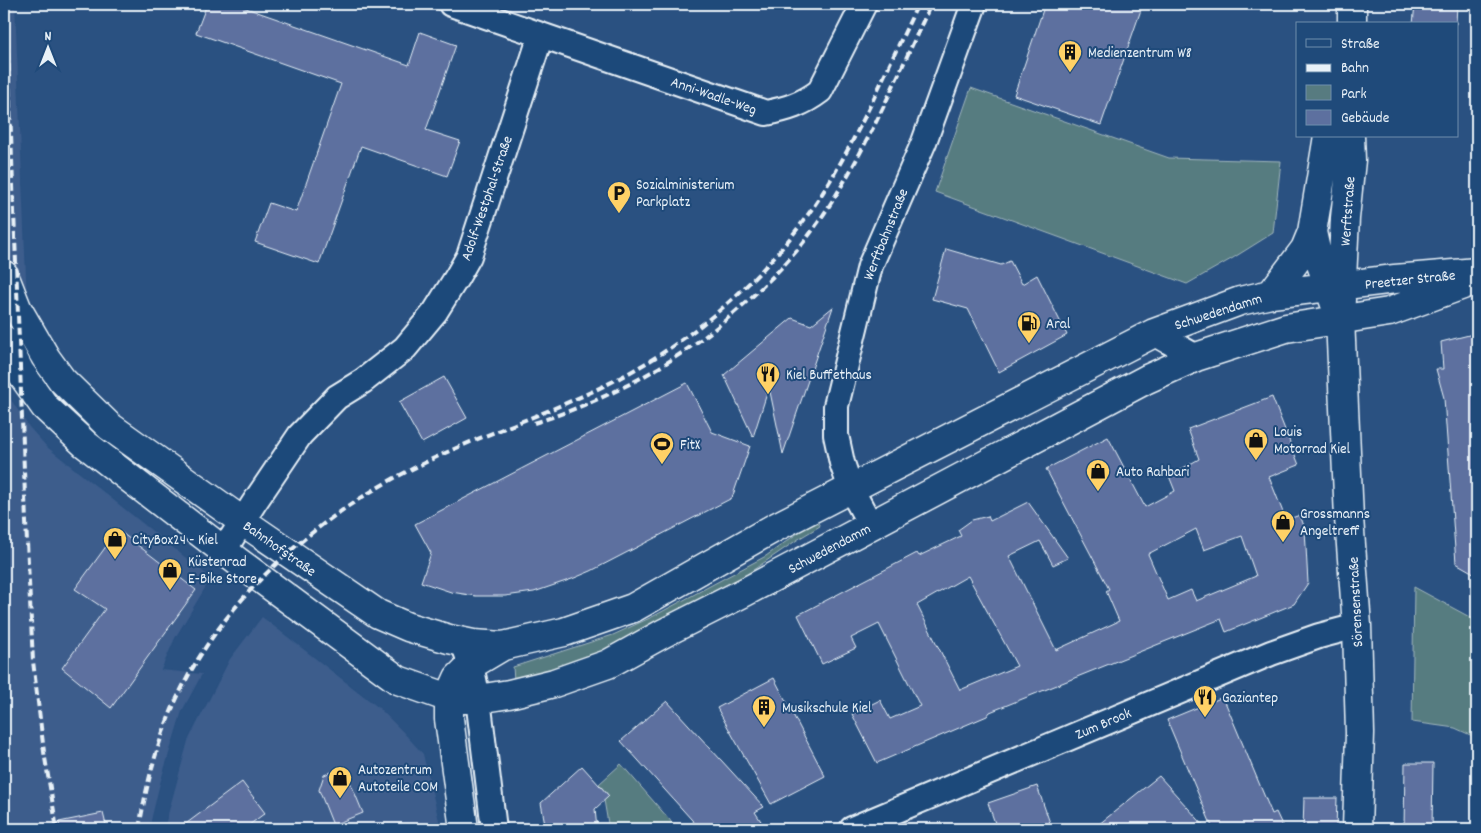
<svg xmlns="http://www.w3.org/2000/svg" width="1481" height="833" font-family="Dekko,sans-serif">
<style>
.built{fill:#3c5d8c}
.green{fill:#577b80;stroke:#a0b6bc}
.building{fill:#5d709f;stroke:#e8f1f8;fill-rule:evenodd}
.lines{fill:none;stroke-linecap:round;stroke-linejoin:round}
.street-casing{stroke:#e8f1f8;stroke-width:28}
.secondary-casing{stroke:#e8f1f8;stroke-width:31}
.street{stroke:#1f4a7a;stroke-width:24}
.secondary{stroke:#1f4a7a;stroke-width:28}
.rail{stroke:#e8f1f8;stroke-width:4;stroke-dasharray:8 4;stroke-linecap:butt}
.labels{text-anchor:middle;stroke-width:4;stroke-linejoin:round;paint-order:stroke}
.poi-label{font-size:15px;fill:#e8f1f8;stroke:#1f4a7a;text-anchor:start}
.street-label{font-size:15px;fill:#e8f1f8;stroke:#1f4a7a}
</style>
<rect width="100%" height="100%" fill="#2a5181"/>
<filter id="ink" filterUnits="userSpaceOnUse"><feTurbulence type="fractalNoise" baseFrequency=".02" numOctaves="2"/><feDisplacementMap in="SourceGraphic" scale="10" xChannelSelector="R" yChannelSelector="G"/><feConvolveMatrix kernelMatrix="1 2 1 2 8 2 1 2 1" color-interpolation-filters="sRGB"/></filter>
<g filter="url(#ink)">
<path class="built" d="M 4,4 L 15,4 L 27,303 L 16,279 L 9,252 L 7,231 L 4,168 Z
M 4,389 L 29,427 L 47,447 L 211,578 L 175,638 L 161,670 L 202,674 L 182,711 L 160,783 L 149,829 L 4,829 Z
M 262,617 L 379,708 L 403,732 L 423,754 L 441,829 L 164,829 L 188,741 L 230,659 Z"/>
<path class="green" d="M 971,88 L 1169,158 L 1281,161 L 1273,233 L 1233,258 L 1187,284 L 935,192 Z
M 816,520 L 820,526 L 800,538 L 737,581 L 591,658 L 514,680 L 513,667 L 613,635 L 652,617 L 766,556 Z
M 1414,587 L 1477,621 L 1477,738 L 1455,728 L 1412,722 Z
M 621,764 L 675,826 L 674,829 L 609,829 L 604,800 L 609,796 L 599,784 Z"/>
<path class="building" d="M 207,4 L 244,4 L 243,7 L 409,65 L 420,32 L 456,45 L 426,130 L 460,141 L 447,176 L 361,146 L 319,264 L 255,242 L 269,203 L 296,212 L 341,84 L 196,33 Z
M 1045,4 L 1143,4 L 1101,125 L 1014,95 Z
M 1415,4 L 1457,4 L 1456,24 L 1413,24 Z
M 946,249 L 1001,265 L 1010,261 L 1022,284 L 1037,275 L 1067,335 L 999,372 L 968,309 L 932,299 Z
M 833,307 L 783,454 L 769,387 L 753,437 L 724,375 L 792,318 L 811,325 Z
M 1477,333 L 1477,575 L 1456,563 L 1444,398 L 1436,369 L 1443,369 L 1441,342 Z
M 444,377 L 467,418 L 422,443 L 399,402 Z
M 687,383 L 712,432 L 750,446 L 732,498 L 591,571 L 572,579 L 534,592 L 505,596 L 476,596 L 451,592 L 421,582 L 431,553 L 415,524 Z
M 1272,397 L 1299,465 L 1269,477 L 1286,520 L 1300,515 L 1305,529 L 1308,583 L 1294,604 L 1226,632 L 1221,619 L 990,712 L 987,716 L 877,763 L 852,714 L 880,700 L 890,719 L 920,706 L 879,624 L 851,638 L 856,648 L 822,664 L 798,615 L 917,553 L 919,556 L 961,536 L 958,530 L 972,520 L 988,516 L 990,521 L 1028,502 L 1068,558 L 1053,565 L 1040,541 L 1009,556 L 1056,650 L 1119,621 L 1106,591 L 1109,589 L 1046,469 L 1108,437 L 1145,507 L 1175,491 L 1169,476 L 1199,459 L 1188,429 ZM 1196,529 L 1204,550 L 1242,536 L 1256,576 L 1196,601 L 1191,590 L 1168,600 L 1148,554 ZM 968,576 L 1017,666 L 960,690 L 917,605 Z
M 118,530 L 196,590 L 111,708 L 62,668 L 105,609 L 75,589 Z
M 774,678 L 825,776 L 771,804 L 717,708 Z
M 1223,697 L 1272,814 L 1276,812 L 1284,829 L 1213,829 L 1167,720 Z
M 667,701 L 764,807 L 755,812 L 766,829 L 700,829 L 621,741 Z
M 1405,763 L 1433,763 L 1432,829 L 1404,829 Z
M 582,766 L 609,796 L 595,809 L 597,829 L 546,829 L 541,803 Z
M 344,767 L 363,813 L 333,825 L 319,790 L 324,775 Z
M 1159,776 L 1207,829 L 1093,829 Z
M 242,782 L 265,813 L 244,829 L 179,829 Z
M 1037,786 L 1050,823 L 1032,829 L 997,829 L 988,803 Z
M 1304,798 L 1337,798 L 1336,829 L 1303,829 Z
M 103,813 L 107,829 L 60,829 L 59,822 Z"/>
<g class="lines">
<g class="street-casing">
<path id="street" d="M 541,35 L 766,113 C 787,109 803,104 820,91 L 864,4
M 1154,333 L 1196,357
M 871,526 L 851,489 L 842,463 L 836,435 L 836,406 L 870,266 L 924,142 L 974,4
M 224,550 L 254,503 L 300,435 L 337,397 L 363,381 L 405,348 L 435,312 L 457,277 L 469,256 L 541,35 L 451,4
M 466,651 L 471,665 L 478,699 L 494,829
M 852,829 L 1271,653 L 1319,636 L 1357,626"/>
</g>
<g class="secondary-casing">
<path id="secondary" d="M 1352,4 L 1352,24
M 1350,136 L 1351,160 L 1345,218 L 1340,319 L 1349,518 L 1357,626 L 1360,733 L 1357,829
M 1312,232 L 1316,250 L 1335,304
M 4,275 L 17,308 L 46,358 L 62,380 L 109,426 L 242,521 L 378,614 L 408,627 L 449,639 L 473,644 L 503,646 L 564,632 L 633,608 L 774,528 L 1154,333 L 1240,301 L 1271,294 L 1395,279 L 1477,272
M 1271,294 L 1305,249 L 1312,232 L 1328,136
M 4,340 L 20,372 L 45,407 L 85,444 L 237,561 L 398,680 L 449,698 L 461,699 L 478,699 L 509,694 L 554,683 L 608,664 L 664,633 L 745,592 L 1147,379 L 1196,357 L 1286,328 L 1389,312 L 1471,282
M 464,829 L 449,719 L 449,698 L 458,678 L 471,665 L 503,646"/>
</g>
<use href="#street" class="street"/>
<use href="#secondary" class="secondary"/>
<path class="rail" d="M 6,4 L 26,522 L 33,661 L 44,752 L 57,829
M 534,423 C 621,396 694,353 759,290 C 778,272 797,252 812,231 C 862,162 895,81 931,4
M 139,829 C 148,774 163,720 191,671 C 241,583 327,510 418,466 C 485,432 559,411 625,375 C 655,359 683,340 709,319 C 751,285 789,244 818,200 C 858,139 886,70 918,4"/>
</g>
</g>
<defs>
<g id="building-pin" transform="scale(1.25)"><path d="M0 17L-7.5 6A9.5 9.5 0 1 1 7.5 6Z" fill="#ffd166" stroke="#1f4a7a"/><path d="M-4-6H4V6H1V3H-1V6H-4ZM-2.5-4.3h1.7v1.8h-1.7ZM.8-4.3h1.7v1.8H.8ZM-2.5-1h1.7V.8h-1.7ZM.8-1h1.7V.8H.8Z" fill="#111"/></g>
<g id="parking-pin" transform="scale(1.25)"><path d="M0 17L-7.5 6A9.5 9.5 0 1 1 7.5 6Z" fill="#ffd166" stroke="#1f4a7a"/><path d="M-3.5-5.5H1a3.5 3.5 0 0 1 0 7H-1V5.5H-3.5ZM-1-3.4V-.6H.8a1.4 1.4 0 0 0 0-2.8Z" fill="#111"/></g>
<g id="fuel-pin" transform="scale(1.25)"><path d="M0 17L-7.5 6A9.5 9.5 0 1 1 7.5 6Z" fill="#ffd166" stroke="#1f4a7a"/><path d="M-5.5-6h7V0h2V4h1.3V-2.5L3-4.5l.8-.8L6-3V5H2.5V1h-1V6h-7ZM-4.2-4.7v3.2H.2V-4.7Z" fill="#111"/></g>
<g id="restaurant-pin" transform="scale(1.25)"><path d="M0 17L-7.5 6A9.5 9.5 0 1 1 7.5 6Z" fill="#ffd166" stroke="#1f4a7a"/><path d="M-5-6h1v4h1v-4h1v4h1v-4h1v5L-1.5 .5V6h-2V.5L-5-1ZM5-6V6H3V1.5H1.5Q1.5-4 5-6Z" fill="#111"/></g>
<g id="shop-pin" transform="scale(1.25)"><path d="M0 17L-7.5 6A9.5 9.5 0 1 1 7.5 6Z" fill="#ffd166" stroke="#1f4a7a"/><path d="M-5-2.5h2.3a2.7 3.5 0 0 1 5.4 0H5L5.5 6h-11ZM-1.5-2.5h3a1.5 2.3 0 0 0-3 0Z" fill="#111"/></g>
<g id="stadium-pin" transform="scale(1.25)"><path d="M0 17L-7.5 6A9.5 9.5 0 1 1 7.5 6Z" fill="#ffd166" stroke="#1f4a7a"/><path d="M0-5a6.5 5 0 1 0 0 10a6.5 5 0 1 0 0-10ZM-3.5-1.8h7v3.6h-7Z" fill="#111"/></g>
</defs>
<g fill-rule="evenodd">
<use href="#building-pin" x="1070" y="52"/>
<use href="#parking-pin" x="619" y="193"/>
<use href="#fuel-pin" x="1029" y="323"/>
<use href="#restaurant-pin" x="768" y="374"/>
<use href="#shop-pin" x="1256" y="440"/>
<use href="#stadium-pin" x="662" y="444"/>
<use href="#shop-pin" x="1098" y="471"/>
<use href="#shop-pin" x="1283" y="522"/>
<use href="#shop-pin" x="115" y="539"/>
<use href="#shop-pin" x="170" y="570"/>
<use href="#restaurant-pin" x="1205" y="697"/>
<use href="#building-pin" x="764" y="707"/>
<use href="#shop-pin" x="340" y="778"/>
</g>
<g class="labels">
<g class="poi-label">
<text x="1088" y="57">Medienzentrum W8</text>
<text x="636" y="189">Sozialministerium<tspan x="636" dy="17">Parkplatz</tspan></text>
<text x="1046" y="328">Aral</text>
<text x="786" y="379">Kiel Buffethaus</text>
<text x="1274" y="436">Louis<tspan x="1274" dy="17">Motorrad Kiel</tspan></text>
<text x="680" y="449">FitX</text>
<text x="1116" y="476">Auto Rahbari</text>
<text x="1300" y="518">Grossmanns<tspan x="1300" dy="17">Angeltreff</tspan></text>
<text x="132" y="544">CityBox24 - Kiel</text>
<text x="188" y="566">Küstenrad<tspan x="188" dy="17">E-Bike Store</tspan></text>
<text x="1222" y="702">Gaziantep</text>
<text x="782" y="712">Musikschule Kiel</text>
<text x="358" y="774">Autozentrum<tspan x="358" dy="17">Autoteile COM</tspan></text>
</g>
<g class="street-label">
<text transform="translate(714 95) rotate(19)" y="5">Anni-Wadle-Weg</text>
<text transform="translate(486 198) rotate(-71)" y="5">Adolf-Westphal-Straße</text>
<text transform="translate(1347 211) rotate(-86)" y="5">Werftstraße</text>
<text transform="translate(885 234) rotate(-68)" y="5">Werftbahnstraße</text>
<text transform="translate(1410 279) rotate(-6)" y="5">Preetzer Straße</text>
<text transform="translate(1218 311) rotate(-18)" y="5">Schwedendamm</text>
<text transform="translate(280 548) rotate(35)" y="5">Bahnhofstraße</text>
<text transform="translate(829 548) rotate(-28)" y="5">Schwedendamm</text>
<text transform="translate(1355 602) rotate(-93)" y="5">Sörensenstraße</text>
<text transform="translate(1103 723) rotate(-23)" y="5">Zum Brook</text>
</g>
</g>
<rect width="1481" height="833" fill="none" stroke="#1f4a7a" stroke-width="20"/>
<rect x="10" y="10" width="1461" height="813" fill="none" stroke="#e8f1f8" stroke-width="2" filter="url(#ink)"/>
<rect x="1296" y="22" width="162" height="115" fill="#1f4a7a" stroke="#6f8dac"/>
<rect x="1306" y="39" width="25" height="8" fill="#1f4a7a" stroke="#6f8dac"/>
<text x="1341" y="48" font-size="15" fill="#e8f1f8">Straße</text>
<rect x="1306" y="64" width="25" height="8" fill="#e8f1f8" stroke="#6f8dac"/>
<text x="1341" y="72" font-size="15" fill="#e8f1f8">Bahn</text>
<rect x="1306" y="85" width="25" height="15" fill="#577b80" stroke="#6f8dac"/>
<text x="1341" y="98" font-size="15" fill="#e8f1f8">Park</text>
<rect x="1306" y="110" width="25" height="15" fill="#5d709f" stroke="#6f8dac"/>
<text x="1341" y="122" font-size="15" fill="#e8f1f8">Gebäude</text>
<g transform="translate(48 48)" stroke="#1f4a7a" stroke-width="4" paint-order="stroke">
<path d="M0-4L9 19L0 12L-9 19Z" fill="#e8f1f8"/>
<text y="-8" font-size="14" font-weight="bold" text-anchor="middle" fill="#e8f1f8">N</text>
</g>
</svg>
